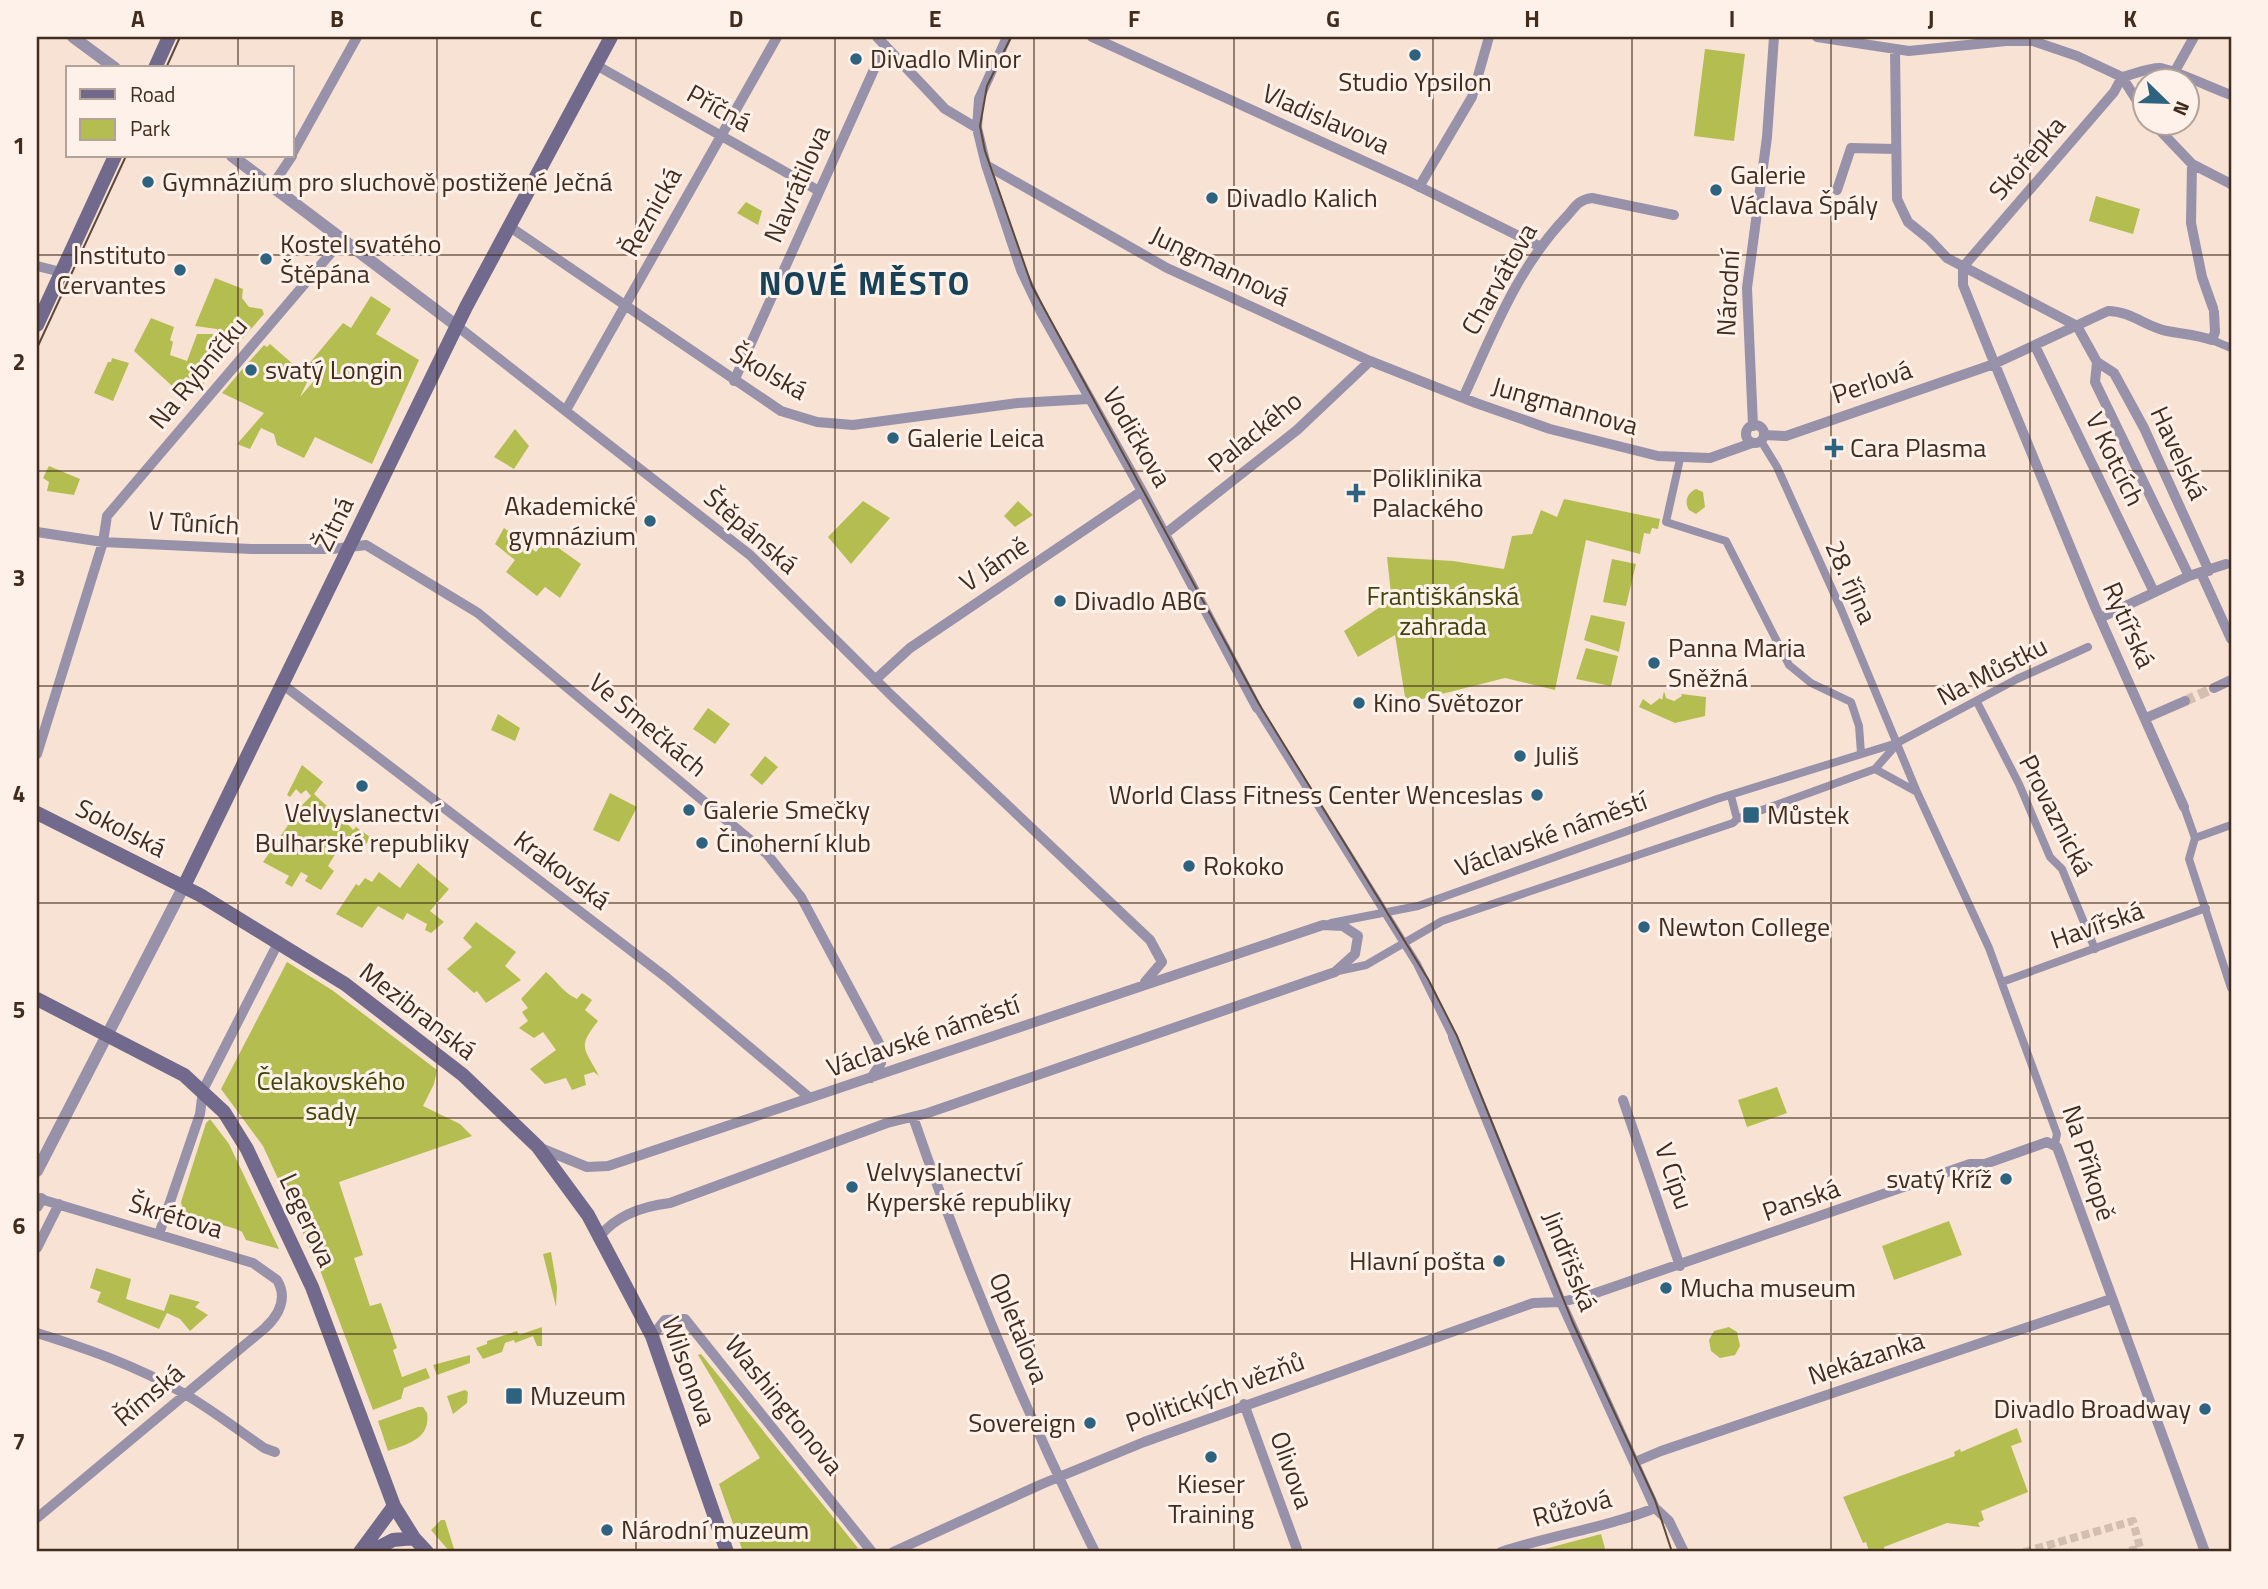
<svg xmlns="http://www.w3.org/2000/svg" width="2268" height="1589" font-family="'Titillium Web',sans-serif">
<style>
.green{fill:#b4be50}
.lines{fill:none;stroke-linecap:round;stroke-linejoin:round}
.pedestrian-tunnel{stroke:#d3beb0;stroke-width:8;stroke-dasharray:8 4;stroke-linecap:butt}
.minor-tunnel{stroke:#d3beb0;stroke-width:10;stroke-dasharray:10 5;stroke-linecap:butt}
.pedestrian{stroke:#9792aa;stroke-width:8}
.minor{stroke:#9792aa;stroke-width:10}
.tertiary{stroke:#9792aa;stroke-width:12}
.secondary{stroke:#716a8c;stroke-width:14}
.tram{stroke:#5e493b;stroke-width:2}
.grid{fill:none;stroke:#412c1e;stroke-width:2;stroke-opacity:0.55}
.poi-dot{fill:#2e637f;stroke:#fdf1ea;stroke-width:2.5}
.labels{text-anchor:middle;stroke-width:6;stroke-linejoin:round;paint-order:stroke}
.poi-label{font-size:26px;fill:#412c1e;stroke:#fdf1ea;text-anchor:start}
.street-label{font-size:26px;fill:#412c1e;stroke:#fdf1ea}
.park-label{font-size:26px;fill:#3f4409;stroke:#fdf1ea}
.district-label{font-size:33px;font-weight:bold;letter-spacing:2px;fill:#174258;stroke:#fdf1ea}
.neatline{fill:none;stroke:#412c1e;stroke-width:2.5}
.grid-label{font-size:23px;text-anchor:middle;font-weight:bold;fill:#412c1e}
</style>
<rect width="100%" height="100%" fill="#f8e2d4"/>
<path class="green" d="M 1705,49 L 1745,54 L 1734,141 L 1694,136 Z
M 2096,196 L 2140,209 L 2133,234 L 2089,221 Z
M 746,202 L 762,211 L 758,225 L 737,213 Z
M 215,278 L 243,289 L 242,298 L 249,307 L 262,309 L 264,314 L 237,345 L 224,334 L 215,341 L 200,362 L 213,373 L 195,394 L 185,391 L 182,395 L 134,351 L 151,318 L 174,327 L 170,340 L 173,342 L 170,355 L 187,361 L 197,334 L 217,334 L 217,329 L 195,326 Z
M 371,296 L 391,309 L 376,334 L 419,360 L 372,464 L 315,437 L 304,458 L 277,445 L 274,434 L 261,428 L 250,449 L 237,444 L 264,413 L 222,393 L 246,365 L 247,376 L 254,377 L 257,366 L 252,362 L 247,364 L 264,345 L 267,347 L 270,344 L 309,378 L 300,397 L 318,376 L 308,365 L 343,323 L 351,328 Z
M 112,358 L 129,363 L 113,401 L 94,393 L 108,362 L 111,362 Z
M 515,429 L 529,446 L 514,469 L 494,457 Z
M 49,466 L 80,479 L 74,495 L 47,491 L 49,482 L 43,478 Z
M 1696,489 L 1703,492 L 1705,507 L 1696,514 L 1689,510 C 1684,502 1687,493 1696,489 Z
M 1564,499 L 1660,519 L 1658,529 L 1652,528 L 1650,534 L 1644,533 L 1640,554 L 1586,540 L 1555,690 L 1505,678 L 1406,703 L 1395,635 L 1358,657 L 1344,631 L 1383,605 L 1392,603 L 1387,557 L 1453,561 L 1504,569 L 1512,536 L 1532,534 L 1541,510 L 1557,517 Z
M 863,501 L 890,518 L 851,564 L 828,537 Z
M 1018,501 L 1033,515 L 1015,527 L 1004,516 Z
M 504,528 L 536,552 L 546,539 L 581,564 L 560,598 L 545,587 L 537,596 L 506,572 L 515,560 L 495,544 Z
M 1612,559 L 1636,564 L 1626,606 L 1603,602 Z
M 1591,615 L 1625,622 L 1619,652 L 1584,640 Z
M 1586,648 L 1618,656 L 1611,686 L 1576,679 Z
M 1664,691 L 1666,698 L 1674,701 L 1682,696 L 1681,694 L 1706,697 L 1705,716 L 1675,723 L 1639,707 L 1643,699 L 1651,705 L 1660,698 L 1662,700 Z
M 708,708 L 730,724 L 715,744 L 693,729 Z
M 498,714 L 520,728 L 515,741 L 491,730 Z
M 765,756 L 778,767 L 762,785 L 750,775 Z
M 302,765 L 323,782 L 314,794 L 329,808 L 327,812 L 331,810 L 343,819 L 343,824 L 345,821 L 353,830 L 356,827 L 370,837 L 363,850 L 345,838 L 328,866 L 334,871 L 321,890 L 305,881 L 308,876 L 301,872 L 292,887 L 285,883 L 289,876 L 263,862 L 301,806 L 311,796 L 306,790 L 301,794 L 296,789 L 290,797 L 287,795 Z
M 610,793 L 637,807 L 619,842 L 593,830 Z
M 418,863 L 449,889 L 430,911 L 444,922 L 431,933 L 425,930 L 427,924 L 407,913 L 403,920 L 378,906 L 362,928 L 336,914 L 356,884 L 359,886 L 365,878 L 372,882 L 379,872 L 400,888 Z
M 476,922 L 516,952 L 505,966 L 521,980 L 486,1003 L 477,991 L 474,993 L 447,969 L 472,947 L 463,938 Z
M 287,962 L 332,990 L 437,1070 L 434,1084 L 423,1106 L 460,1124 L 472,1136 L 339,1182 L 363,1255 L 354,1258 L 370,1306 L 381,1303 L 397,1348 L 393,1350 L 402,1377 L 426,1368 L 430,1378 L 404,1388 L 401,1399 L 373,1410 L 320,1270 L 263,1146 L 221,1089 Z
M 546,972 C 558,982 561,991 577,999 L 582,993 L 592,1000 L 585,1010 L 598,1021 C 577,1048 584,1047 599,1076 L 594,1072 L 584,1075 L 586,1085 L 572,1090 L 566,1078 L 545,1084 L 530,1069 L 556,1050 L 543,1032 L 534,1038 L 519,1028 L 528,1021 L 522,1012 L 528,1008 L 521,999 Z
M 1777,1087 L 1787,1113 L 1747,1127 L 1738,1100 Z
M 210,1119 L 229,1144 L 279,1249 L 246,1240 L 242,1232 L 236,1229 L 184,1214 L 181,1202 L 206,1123 Z
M 1949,1221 L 1962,1255 L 1894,1280 L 1882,1246 Z
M 551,1252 L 557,1287 L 556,1307 L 543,1254 Z
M 96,1268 L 131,1279 L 126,1299 L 164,1311 L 170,1294 L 200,1302 L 195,1307 L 208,1315 L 190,1331 L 180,1319 L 167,1313 L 159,1329 L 97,1302 L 101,1292 L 90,1288 Z
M 542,1327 L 542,1346 L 537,1346 L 533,1336 L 515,1343 L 514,1340 L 505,1343 L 502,1352 L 483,1359 L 476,1348 L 487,1344 L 487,1341 L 517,1331 L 519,1335 Z
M 1729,1327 L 1737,1332 L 1740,1346 L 1735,1355 L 1720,1358 L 1711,1351 L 1709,1340 L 1714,1331 Z
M 701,1354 L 858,1548 L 847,1552 L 743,1552 L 719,1484 L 760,1458 L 698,1355 Z
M 470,1355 L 470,1363 L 437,1375 L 433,1365 Z
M 465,1390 L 468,1392 L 467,1403 L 453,1414 L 447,1396 Z
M 418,1407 L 423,1407 L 427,1413 C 431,1439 407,1444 388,1451 L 378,1421 Z
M 2017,1428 L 2022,1442 L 2011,1446 L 2028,1492 L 1981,1511 L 1984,1520 L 1978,1523 L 1980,1527 L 1947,1523 L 1884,1547 L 1885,1552 L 1869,1551 L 1866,1542 L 1863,1543 L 1843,1497 L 1955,1456 L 1954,1452 L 1960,1449 L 1961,1452 Z
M 441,1520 L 445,1520 L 455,1552 L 450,1552 L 431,1530 Z
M 1601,1534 L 1606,1552 L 1537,1551 Z"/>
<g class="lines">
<path class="pedestrian-tunnel" d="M 2024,1552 L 2133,1521 L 2140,1548 L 2126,1552"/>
<path class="minor-tunnel" d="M 2185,701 L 2214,688"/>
<path class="pedestrian" d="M 2212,340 L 2231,348
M 1761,441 L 1777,467 L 1841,609 L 1917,792 L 1989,948 L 2057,1134 L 2055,1144
M 1680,459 L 1666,522 L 1726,541 L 1789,665 L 1811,683 L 1851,702 L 1859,726 L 1861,753
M 1977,702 L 2019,784 L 2050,857 L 2062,869 L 2095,949
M 1257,708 L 1417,964 L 1453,1037
M 1875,769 L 1917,792
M 1731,796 L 1737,819
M 2184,807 L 2195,838 L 2189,859 L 2231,988
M 2195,838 L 2231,825
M 1331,923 L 1418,906 L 1717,799 L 1897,743 L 2017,679 L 2088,647
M 1338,971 L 1366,965 L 1442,921 L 1733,823 L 1737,819 L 1875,769 L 1897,744
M 2002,982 L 2206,908"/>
<path class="minor" d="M 877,37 L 945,109 L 977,128
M 1007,37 L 979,99 L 977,128 L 986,165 L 1021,270 L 1041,312 L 1142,491 L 1257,708
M 1092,37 L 1410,182 L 1539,246
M 1817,37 L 1909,51 L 2006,41 L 2033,41 L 2077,56 L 2122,77
M 1895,50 L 1897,199 L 1908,222 L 1929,239 L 1947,258 L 2077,326
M 596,65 L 819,191
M 2175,71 L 2194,37
M 2122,77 C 2134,74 2148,68 2160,68 C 2169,68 2217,90 2231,95
M 2122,77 L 2146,115
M 2152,122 L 2192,164 L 2231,184
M 292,154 L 357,37
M 2192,164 L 2191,223 L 2202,277 L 2213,308
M 986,165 L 1167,268 L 1370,361 L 1476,403 L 1550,429 L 1658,456 L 1710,458 L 1752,443
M 272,186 L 292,156
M 1419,187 L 1472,97 L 1489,37
M 1837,190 L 1851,148 L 1896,149
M 510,227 L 781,411 L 817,422 L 853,425 L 1018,403 L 1089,399
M 37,266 L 61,272
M 1963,267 L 1963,285 L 1989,350 L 2095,607 L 2184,807
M 1963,267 L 2114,92 L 2122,77
M 457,326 L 750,555 L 893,697 L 1150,940 L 1162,962 L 1145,982
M 2077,326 L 2097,362 L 2114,373 L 2144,428 L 2209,571
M 2035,346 L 2154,592
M 2097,362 L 2095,382 L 2189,576
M 734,381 L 885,45
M 1463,398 C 1493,333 1517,268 1567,216 C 1576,206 1578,200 1592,198 L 1674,215
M 566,410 L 777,37
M1746 434a9 9 0 1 1 18 0a9 9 0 1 1-18 0Z
M 1753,426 L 1747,288 L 1767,137 L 1774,37
M 1764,435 L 1786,436 L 1994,364 L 2108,311 C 2130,311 2147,327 2167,331 C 2182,334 2197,335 2212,340 L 2215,332 L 2214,312
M 37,532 L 103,542 L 251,549 L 332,549 L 366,545 L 478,613 L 767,854 L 801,897 L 879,1043 L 881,1063 L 871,1078
M 1165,534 L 1297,430 L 1370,361
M 2201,573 L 2231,639
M 2100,618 L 2189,576 L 2226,564
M 875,680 L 910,648 L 1142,491
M 282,684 L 667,978 L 810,1098
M 2214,688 L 2231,680
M 2146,718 L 2185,701
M 37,754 L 103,542 L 107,516 L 342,240
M 1453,1037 L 1561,1302 L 1655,1508 L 1669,1521 L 1684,1552
M 1623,1100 L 1680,1266
M 913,1117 C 964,1265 1025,1411 1095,1552
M 538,1147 L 587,1167 L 608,1166 L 1323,925 L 1343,926 L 1358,936 L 1355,954 L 1335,972 L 928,1113 L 887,1123 L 670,1203 C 645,1206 617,1215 600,1236
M 37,1198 L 253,1263 L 277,1280 C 288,1298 279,1315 265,1328 L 37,1518
M 159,1234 L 200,1114 L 203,1090 L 279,941
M 37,1248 L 59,1204
M 37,1333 C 88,1349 137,1366 183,1393 C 211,1409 238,1430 264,1448 L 275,1452
M 652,1336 L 665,1320 L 685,1319 L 872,1552
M 1244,1404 L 1298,1552
M 1635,1462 L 1661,1451 L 2111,1299
M 893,1552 L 1042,1484 L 1144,1442 L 1533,1303 L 1561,1302 L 1587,1296 L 1970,1164 L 1985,1164 L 2047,1142 L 2057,1147 L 2205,1552
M 1501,1552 C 1552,1535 1605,1528 1655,1508"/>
<path class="tertiary" d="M 73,37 L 115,68
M 232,156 L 457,326
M 37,1171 L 184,886
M 37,1206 L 41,1199"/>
<path class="secondary" d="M 155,68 L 169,37
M 37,325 L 115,156
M 37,813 L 200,895 L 345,984 L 463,1075 L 538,1147 L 588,1215 L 652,1336 L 727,1552
M 184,886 L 466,307 L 611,37
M 37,999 L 184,1075 L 224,1112 L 247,1149 L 312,1287 L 394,1506 L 414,1538 L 427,1552
M 360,1552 L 394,1506
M 370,1552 L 393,1540 L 414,1538"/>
<path class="tram" d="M 1011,37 L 987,86 L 980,126 L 985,151 L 1032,286 L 1259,704 L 1428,979 L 1457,1036 L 1573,1323 L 1655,1500 L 1672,1552
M 166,68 L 180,37
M 37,348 L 126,156"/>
</g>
<path class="grid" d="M 238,37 L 238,68M 437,37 L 437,1552M 636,37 L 636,1552M 835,37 L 835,1552M 1034,37 L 1034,1552M 1234,37 L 1234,1552M 1433,37 L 1433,1552M 1632,37 L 1632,1552M 1831,37 L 1831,1552M 2030,37 L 2030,1552M 238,156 L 238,1552M 37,255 L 2231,255M 37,471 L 2231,471M 37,686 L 2231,686M 37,903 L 2231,903M 37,1118 L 2231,1118M 37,1334 L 2231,1334"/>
<g class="poi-dot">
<circle cx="1415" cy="55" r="7"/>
<circle cx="856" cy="59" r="7"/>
<circle cx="148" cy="182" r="7"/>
<circle cx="1716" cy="190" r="7"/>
<circle cx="1212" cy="198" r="7"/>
<circle cx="266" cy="259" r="7"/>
<circle cx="180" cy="270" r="7"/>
<circle cx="251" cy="370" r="7"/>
<circle cx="893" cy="438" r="7"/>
<path d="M1830.5 437.5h7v7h7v7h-7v7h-7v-7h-7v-7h7z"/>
<path d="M1352.5 482.5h7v7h7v7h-7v7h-7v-7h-7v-7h7z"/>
<circle cx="650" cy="521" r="7"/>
<circle cx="1060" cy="601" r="7"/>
<circle cx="1654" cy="663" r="7"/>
<circle cx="1359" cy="703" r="7"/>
<circle cx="1520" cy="756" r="7"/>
<circle cx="362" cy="786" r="7"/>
<circle cx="1537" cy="795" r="7"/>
<circle cx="689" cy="810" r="7"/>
<rect x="1742" y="806" width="18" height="18" rx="3.5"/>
<circle cx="702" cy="843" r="7"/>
<circle cx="1189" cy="866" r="7"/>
<circle cx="1644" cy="927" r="7"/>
<circle cx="2006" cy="1179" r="7"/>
<circle cx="852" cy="1187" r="7"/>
<circle cx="1499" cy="1261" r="7"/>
<circle cx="1666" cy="1288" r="7"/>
<rect x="505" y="1387" width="18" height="18" rx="3.5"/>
<circle cx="2205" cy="1409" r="7"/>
<circle cx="1090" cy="1423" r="7"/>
<circle cx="1211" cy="1457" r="7"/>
<circle cx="607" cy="1530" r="7"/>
</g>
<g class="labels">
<g class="poi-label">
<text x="870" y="68">Divadlo Minor</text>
<text x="1415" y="91" text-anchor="middle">Studio Ypsilon</text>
<text x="1730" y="184">Galerie<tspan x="1730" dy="30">Václava Špály</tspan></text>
<text x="162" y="191">Gymnázium pro sluchově postižené Ječná</text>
<text x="1226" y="207">Divadlo Kalich</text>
<text x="280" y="253">Kostel svatého<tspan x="280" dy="30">Štěpána</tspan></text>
<text x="166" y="264" text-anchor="end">Instituto<tspan x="166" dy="30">Cervantes</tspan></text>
<text x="265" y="379">svatý Longin</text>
<text x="907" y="447">Galerie Leica</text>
<text x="1850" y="457">Cara Plasma</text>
<text x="1372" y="487">Poliklinika<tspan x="1372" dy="30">Palackého</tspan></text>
<text x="636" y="515" text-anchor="end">Akademické<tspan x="636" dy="30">gymnázium</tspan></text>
<text x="1074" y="610">Divadlo ABC</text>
<text x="1668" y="657">Panna Maria<tspan x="1668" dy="30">Sněžná</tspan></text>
<text x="1373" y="712">Kino Světozor</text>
<text x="1534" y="765">Juliš</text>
<text x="1523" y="804" text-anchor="end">World Class Fitness Center Wenceslas</text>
<text x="703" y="819">Galerie Smečky</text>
<text x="362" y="822" text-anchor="middle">Velvyslanectví<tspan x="362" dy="30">Bulharské republiky</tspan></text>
<text x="1767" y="824">Můstek</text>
<text x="716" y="852">Činoherní klub</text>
<text x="1203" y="875">Rokoko</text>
<text x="1658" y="936">Newton College</text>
<text x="866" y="1181">Velvyslanectví<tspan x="866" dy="30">Kyperské republiky</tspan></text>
<text x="1992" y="1188" text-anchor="end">svatý Kříž</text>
<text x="1485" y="1270" text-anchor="end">Hlavní pošta</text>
<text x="1680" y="1297">Mucha museum</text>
<text x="530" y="1405">Muzeum</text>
<text x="2191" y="1418" text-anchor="end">Divadlo Broadway</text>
<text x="1076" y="1432" text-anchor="end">Sovereign</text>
<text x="1211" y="1493" text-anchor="middle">Kieser<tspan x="1211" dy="30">Training</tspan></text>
<text x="621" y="1539">Národní muzeum</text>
</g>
<g class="street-label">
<text transform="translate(719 108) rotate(29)" y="9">Příčná</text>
<text transform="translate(1326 119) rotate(24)" y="9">Vladislavova</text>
<text transform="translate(2027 158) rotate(-49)" y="9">Skořepka</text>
<text transform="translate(797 184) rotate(-66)" y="9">Navrátilova</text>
<text transform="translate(651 212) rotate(-61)" y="9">Řeznická</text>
<text transform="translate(1220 266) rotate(26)" y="9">Jungmannová</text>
<text transform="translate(1499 279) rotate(-60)" y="9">Charvátova</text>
<text transform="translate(1728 293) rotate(-87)" y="9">Národní</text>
<text transform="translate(769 372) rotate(30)" y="9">Školská</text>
<text transform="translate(198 373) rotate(-50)" y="9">Na Rybníčku</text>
<text transform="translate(1872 382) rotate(-19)" y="9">Perlová</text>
<text transform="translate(1565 406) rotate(16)" y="9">Jungmannova</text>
<text transform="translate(1255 432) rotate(-39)" y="9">Palackého</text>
<text transform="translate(1137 437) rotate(60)" y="9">Vodičkova</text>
<text transform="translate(2179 453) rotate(65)" y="9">Havelská</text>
<text transform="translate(2115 459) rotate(64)" y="9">V Kotcích</text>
<text transform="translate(194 523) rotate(3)" y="9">V Tůních</text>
<text transform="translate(334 524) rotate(-64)" y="9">Žitná</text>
<text transform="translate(751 531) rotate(41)" y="9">Štěpánská</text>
<text transform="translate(994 564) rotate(-34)" y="9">V Jámě</text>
<text transform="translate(1851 582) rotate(66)" y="9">28. října</text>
<text transform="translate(2129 625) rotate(66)" y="9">Rytířská</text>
<text transform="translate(1992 671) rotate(-27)" y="9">Na Můstku</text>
<text transform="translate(648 725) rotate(40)" y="9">Ve Smečkách</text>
<text transform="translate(2056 815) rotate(63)" y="9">Provaznická</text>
<text transform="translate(121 828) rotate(27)" y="9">Sokolská</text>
<text transform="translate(1551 834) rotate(-20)" y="9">Václavské náměstí</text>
<text transform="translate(562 870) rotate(37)" y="9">Krakovská</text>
<text transform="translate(2097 925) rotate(-19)" y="9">Havířská</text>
<text transform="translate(418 1011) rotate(38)" y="9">Mezibranská</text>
<text transform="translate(923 1036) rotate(-19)" y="9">Václavské náměstí</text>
<text transform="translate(2089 1163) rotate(72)" y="9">Na Příkopě</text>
<text transform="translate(1674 1176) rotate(71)" y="9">V Cípu</text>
<text transform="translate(1801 1200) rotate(-19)" y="9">Panská</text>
<text transform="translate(176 1216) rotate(17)" y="9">Škrétova</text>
<text transform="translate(308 1220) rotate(65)" y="9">Legerova</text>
<text transform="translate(1570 1261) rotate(68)" y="9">Jindřišská</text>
<text transform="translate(1019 1328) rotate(68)" y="9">Opletalova</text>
<text transform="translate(1866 1358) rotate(-18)" y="9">Nekázanka</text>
<text transform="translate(689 1371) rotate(70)" y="9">Wilsonova</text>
<text transform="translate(1215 1392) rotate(-20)" y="9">Politických vězňů</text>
<text transform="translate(149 1395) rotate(-40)" y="9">Římská</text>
<text transform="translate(784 1405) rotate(51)" y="9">Washingtonova</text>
<text transform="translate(1292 1470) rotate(70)" y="9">Olivova</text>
<text transform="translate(1572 1508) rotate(-15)" y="9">Růžová</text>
</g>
<g class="park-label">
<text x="1443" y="605">Františkánská<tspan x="1443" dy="30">zahrada</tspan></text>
<text x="331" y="1090">Čelakovského<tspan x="331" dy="30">sady</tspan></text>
</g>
<g class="district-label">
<text x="865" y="295">NOVÉ MĚSTO</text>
</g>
</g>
<rect width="2268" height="1589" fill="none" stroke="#fdf1ea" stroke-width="77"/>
<rect x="66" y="66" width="228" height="91" fill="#fdf1ea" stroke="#b2a298" stroke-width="2"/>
<rect x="80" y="89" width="35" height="10" fill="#716a8c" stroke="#b2a298" stroke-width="2"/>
<text x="130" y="102" font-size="21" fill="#412c1e">Road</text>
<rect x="80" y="119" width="35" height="21" fill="#b4be50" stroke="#b2a298" stroke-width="2"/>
<text x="130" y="136" font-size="21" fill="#412c1e">Park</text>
<g transform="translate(2166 102) rotate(113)"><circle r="33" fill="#fdf1ea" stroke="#b2a298" stroke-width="2"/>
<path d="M0-5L12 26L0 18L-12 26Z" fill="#2e637f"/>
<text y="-10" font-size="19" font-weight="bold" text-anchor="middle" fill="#412c1e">N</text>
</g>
<rect x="38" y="38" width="2192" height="1512" class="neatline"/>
<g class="grid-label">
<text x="138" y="27">A</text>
<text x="337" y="27">B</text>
<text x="536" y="27">C</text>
<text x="736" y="27">D</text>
<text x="935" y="27">E</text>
<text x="1134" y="27">F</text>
<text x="1333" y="27">G</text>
<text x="1532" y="27">H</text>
<text x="1732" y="27">I</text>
<text x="1931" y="27">J</text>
<text x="2130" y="27">K</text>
<text x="19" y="154">1</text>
<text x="19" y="370">2</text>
<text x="19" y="586">3</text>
<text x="19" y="802">4</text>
<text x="19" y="1018">5</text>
<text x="19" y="1234">6</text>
<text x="19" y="1450">7</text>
</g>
</svg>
